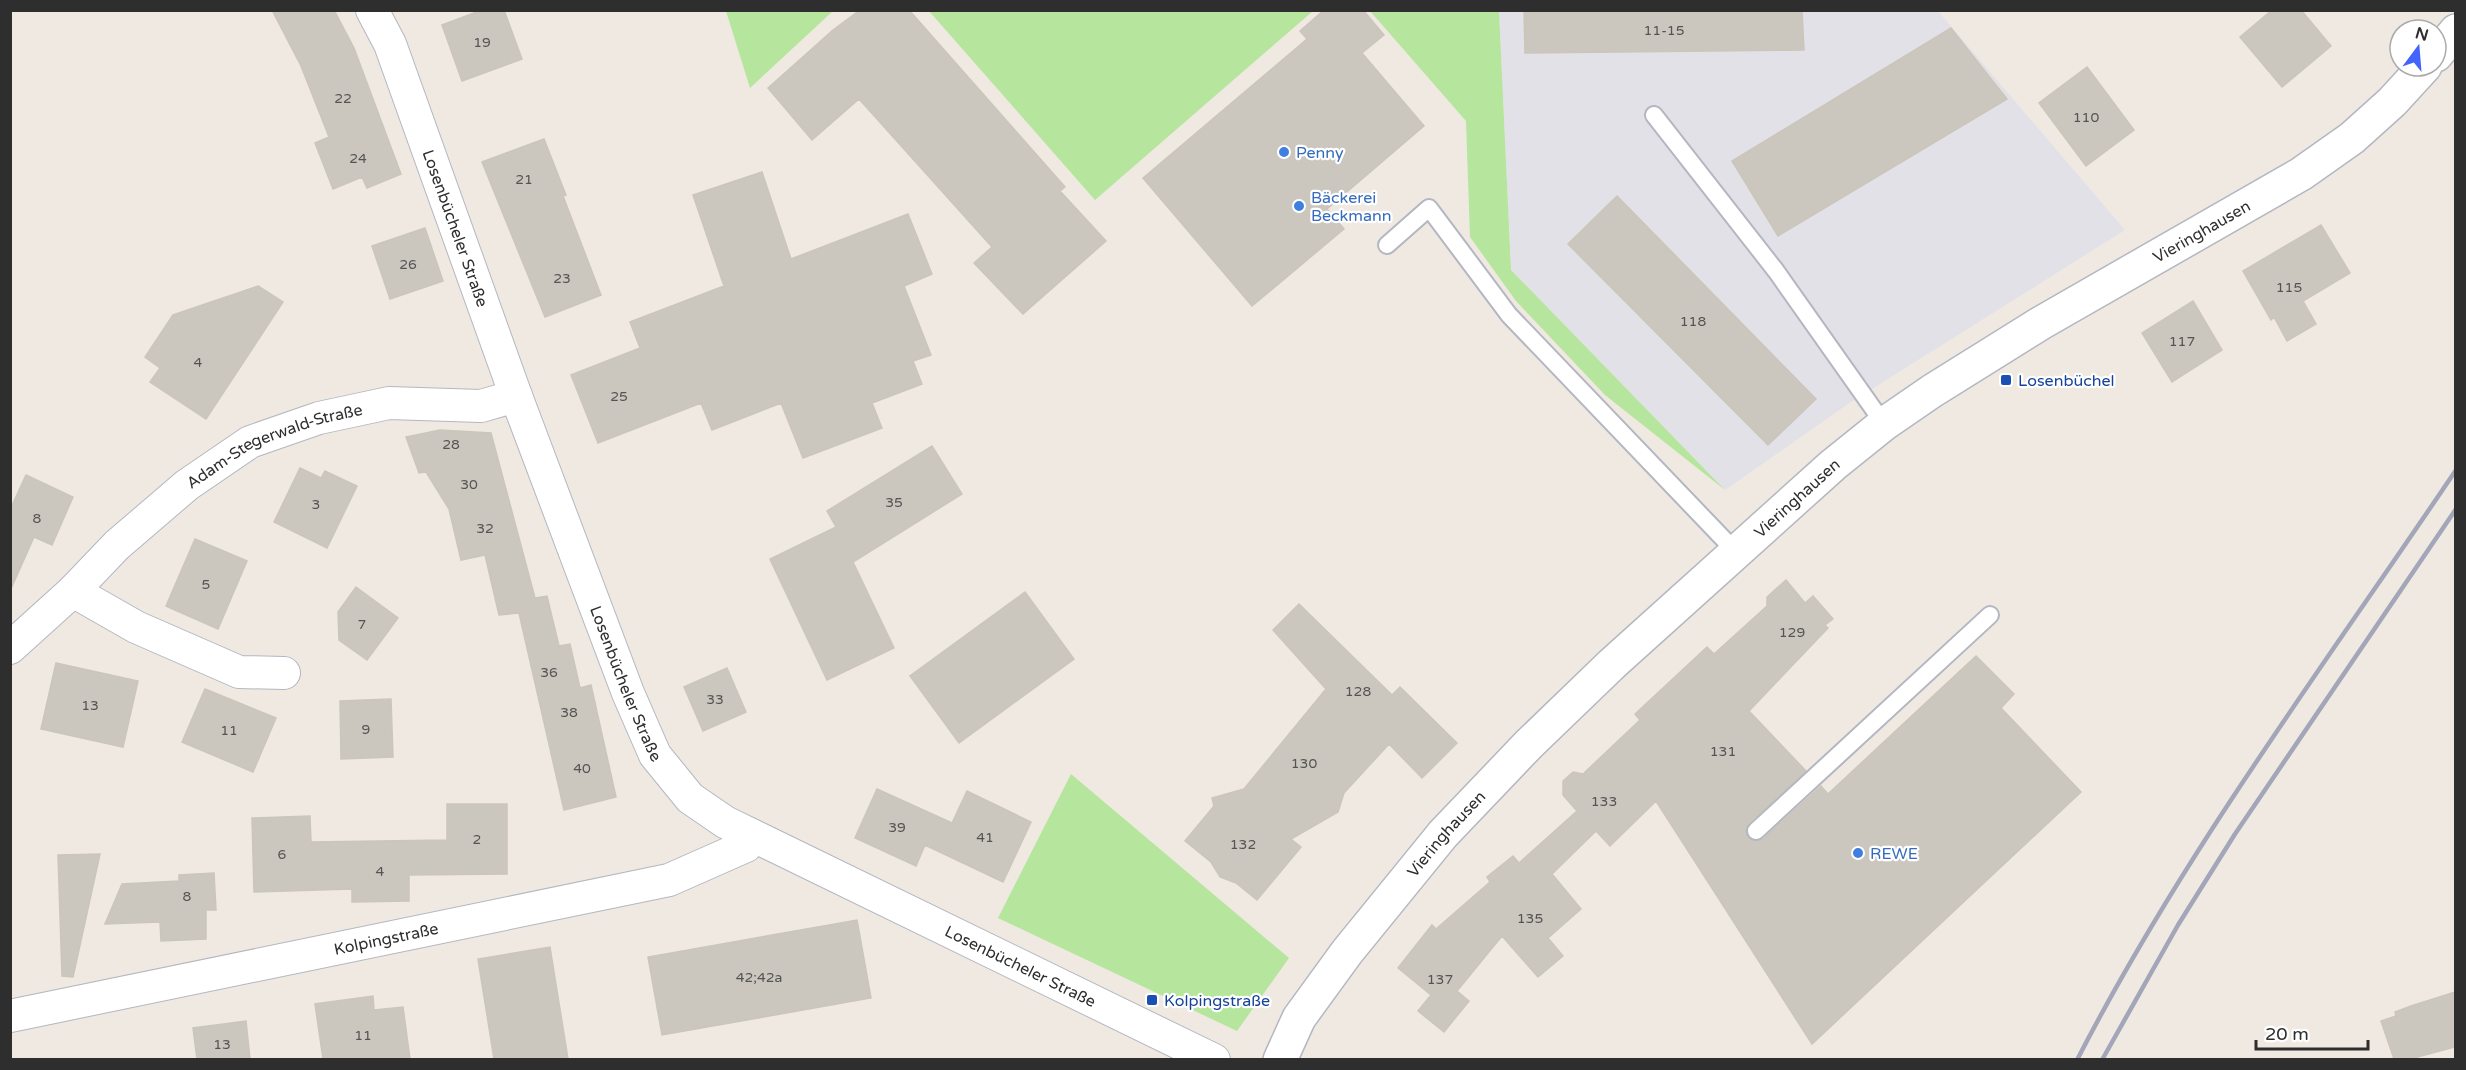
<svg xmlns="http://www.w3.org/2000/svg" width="2466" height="1070" font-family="'Varela Round',sans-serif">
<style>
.industrial{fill:#e3e1e8}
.green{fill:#b6e59e}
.building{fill:#cbc7bf;stroke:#cbc5ba;stroke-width:1.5}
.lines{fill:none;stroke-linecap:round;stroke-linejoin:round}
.lane-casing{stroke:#b4b7c1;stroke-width:20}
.street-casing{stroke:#b4b7c1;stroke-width:34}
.secondary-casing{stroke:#b4b7c1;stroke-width:36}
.lane{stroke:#fff;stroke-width:16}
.street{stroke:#fff;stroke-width:32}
.secondary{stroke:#fff;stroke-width:33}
.rail{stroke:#a3a6b8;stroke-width:4.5}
.shop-dot{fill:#3f7fe0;stroke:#fff;stroke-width:2}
.transit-dot{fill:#1a4fb4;stroke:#fff;stroke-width:2}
.labels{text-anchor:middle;stroke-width:4.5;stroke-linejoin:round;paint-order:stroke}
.number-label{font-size:14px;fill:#555452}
.shop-label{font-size:16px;fill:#366cbe;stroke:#fff;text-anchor:start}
.street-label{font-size:16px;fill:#2e2e2e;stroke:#fff}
.transit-label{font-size:16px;fill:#164399;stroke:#fff;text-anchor:start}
</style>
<rect width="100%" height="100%" fill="#efe9e1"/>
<path class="industrial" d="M 1499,11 L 1938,11 L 2125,230 L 1848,404 L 1725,490 L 1511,270 Z"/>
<path class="green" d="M 726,11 L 726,10 L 833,11 L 750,88 Z
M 929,11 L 1313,11 L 1095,200 Z
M 1370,11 L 1499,11 L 1511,270 L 1725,490 L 1605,395 L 1516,301 L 1470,237 L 1466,121 Z
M 1071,774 L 1289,958 L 1237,1031 L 998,918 Z"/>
<path class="building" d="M 272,10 L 334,10 L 354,48 L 401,174 L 367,188 L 362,177 L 333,189 L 315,143 L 329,137 L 301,66 Z
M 482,10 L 504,10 L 522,59 L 462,81 L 442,25 Z
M 860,10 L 909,10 L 1065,187 L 1060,191 L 1106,241 L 1023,314 L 974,263 L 992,247 L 859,99 L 812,140 L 768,88 L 833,30 Z
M 1324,10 L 1363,10 L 1384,35 L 1362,53 L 1424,126 L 1327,209 L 1344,229 L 1252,306 L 1143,178 L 1307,39 L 1300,31 Z
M 1524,10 L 1802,10 L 1804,50 L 1525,53 Z
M 2272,10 L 2301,10 L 2331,46 L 2282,87 L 2240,37 Z
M 1951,28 L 2007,99 L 1778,236 L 1732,161 Z
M 2087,67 L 2134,130 L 2086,166 L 2039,103 Z
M 544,139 L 566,195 L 563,196 L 601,295 L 545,317 L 482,162 Z
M 762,172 L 791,259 L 908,214 L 932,274 L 904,286 L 931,355 L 913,361 L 922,384 L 872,403 L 882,428 L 803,458 L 781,403 L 712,430 L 701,403 L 598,443 L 571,375 L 640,348 L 630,322 L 724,286 L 693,195 Z
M 1617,196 L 1816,399 L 1768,445 L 1568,244 Z
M 2321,225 L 2350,273 L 2303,301 L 2316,324 L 2287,341 L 2274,317 L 2271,320 L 2243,271 Z
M 425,228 L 443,281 L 390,299 L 372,246 Z
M 258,286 L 283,302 L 206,419 L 150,382 L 160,368 L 145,357 L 173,315 Z
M 2193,301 L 2222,350 L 2172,382 L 2142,333 Z
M 440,430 L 491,433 L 535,598 L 547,596 L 559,646 L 570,644 L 580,688 L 591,685 L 616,797 L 564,810 L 519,613 L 499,615 L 485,555 L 461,560 L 449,509 L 426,472 L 419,473 L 406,437 Z
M 932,446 L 962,494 L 853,562 L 894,648 L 827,680 L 770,559 L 836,527 L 827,511 Z
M 300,468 L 321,478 L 325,471 L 357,486 L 327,548 L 274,522 Z
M 26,475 L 73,497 L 52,545 L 34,537 L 10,591 L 10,510 Z
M 195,539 L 247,561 L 218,629 L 166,606 Z
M 1786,580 L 1805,603 L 1813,596 L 1833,619 L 1825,625 L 1828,628 L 1749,711 L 1806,771 L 1749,823 L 1746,833 L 1749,838 L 1758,841 L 1763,839 L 1821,786 L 1828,794 L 1976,656 L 2014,694 L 2001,708 L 2081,792 L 1812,1044 L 1656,801 L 1610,846 L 1596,831 L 1552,874 L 1581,909 L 1548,938 L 1563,956 L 1538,977 L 1502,936 L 1457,991 L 1469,1001 L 1444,1032 L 1418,1011 L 1431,995 L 1398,968 L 1432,925 L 1436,929 L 1490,882 L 1487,877 L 1513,856 L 1519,863 L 1577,811 L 1563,795 L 1563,781 L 1573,772 L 1583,774 L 1640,720 L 1635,714 L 1707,647 L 1714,654 L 1767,606 L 1767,597 Z
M 356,587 L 398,618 L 367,660 L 339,640 L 338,612 Z
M 1025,592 L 1074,659 L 959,743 L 910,676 Z
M 1299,604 L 1392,695 L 1400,687 L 1457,743 L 1422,778 L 1389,744 L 1344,793 L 1338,812 L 1291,839 L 1301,847 L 1257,900 L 1236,883 L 1220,877 L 1211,862 L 1185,841 L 1214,806 L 1212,798 L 1244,789 L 1326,689 L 1273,630 Z
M 56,663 L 138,681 L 123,747 L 41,729 Z
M 727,668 L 746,712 L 703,731 L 684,687 Z
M 205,689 L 276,718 L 253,772 L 182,742 Z
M 391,699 L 393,757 L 341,759 L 340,701 Z
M 877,789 L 952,823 L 967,791 L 1031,822 L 1003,882 L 925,845 L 916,866 L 855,838 Z
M 447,804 L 507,804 L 507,874 L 409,875 L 409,901 L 352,902 L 352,889 L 254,892 L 252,818 L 310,816 L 311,842 L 447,840 Z
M 100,854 L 73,977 L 62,976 L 58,855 Z
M 214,873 L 216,910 L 206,910 L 206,939 L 161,941 L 160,922 L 105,924 L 122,884 L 179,881 L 179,875 Z
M 857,920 L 871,998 L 662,1035 L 648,957 Z
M 550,947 L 568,1059 L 494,1059 L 478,959 Z
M 2455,992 L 2455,1047 L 2410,1059 L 2394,1059 L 2381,1021 L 2396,1016 L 2395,1012 L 2411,1006 Z
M 373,996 L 374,1010 L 403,1007 L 410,1059 L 323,1059 L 315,1004 Z
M 246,1021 L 250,1059 L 197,1059 L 193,1028 Z"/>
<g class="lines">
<g class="lane-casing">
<path id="lane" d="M 1654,115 L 1776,271 L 1884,424
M 1387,245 L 1429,208 L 1509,315 L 1736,552
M 1756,831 L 1990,615"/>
</g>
<g class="street-casing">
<g id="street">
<path id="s1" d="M 372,10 L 390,44 L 516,396 L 628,693 L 655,755 L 690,798 L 725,822 L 1214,1060"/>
<path d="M 73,591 L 136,627 L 239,672 L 284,673"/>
<path id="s2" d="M 10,648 L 73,591 L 117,545 L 187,485 L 250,442 L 319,418 L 389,403 L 481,406 L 516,396"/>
<path id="s3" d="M 10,1016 L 669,880 L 746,846 L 749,834"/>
</g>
</g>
<g class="secondary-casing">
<g id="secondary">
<path d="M 2436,55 L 2456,31"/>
<path id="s4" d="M 1280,1060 L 1299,1018 L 1347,952 L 1443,834 L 1529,744 L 1612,664 L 1833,465 L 1884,424 L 1932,391 L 2041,323 L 2301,174 L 2352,138 L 2392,102 L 2425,66"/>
</g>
</g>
<use href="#lane" class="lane"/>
<use href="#street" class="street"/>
<use href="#secondary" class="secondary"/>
<path class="rail" d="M 2077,1060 C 2184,852 2326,663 2456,470
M 2102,1060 L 2178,925 L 2235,834 L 2456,509"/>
</g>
<g class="shop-dot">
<circle cx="1284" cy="152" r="6"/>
<circle cx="1299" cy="206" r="6"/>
<circle cx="1858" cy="853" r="6"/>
</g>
<g class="transit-dot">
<rect x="2000" y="374" width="12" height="12" rx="3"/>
<rect x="1146" y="994" width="12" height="12" rx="3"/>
</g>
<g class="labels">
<g class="number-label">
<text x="1664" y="35">11-15</text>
<text x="482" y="47">19</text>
<text x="343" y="103">22</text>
<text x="2086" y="122">110</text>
<text x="358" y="163">24</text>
<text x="524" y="184">21</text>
<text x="408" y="269">26</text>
<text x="562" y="283">23</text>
<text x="2289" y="292">115</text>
<text x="1693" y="326">118</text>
<text x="2182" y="346">117</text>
<text x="198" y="367">4</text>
<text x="619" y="401">25</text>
<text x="451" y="449">28</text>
<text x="469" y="489">30</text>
<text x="894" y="507">35</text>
<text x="316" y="509">3</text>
<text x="37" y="523">8</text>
<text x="485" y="533">32</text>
<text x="206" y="589">5</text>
<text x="362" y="629">7</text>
<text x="1792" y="637">129</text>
<text x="549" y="677">36</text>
<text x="1358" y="696">128</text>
<text x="715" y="704">33</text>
<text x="90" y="710">13</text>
<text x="569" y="717">38</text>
<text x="366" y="734">9</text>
<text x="229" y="735">11</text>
<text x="1723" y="756">131</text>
<text x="1304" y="768">130</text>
<text x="582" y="773">40</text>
<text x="1604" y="806">133</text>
<text x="897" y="832">39</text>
<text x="985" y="842">41</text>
<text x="477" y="844">2</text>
<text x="1243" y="849">132</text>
<text x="282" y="859">6</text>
<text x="380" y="876">4</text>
<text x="187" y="901">8</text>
<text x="1530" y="923">135</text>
<text x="759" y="982">42;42a</text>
<text x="1440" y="984">137</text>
<text x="363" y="1040">11</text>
<text x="222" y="1049">13</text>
</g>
<g class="shop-label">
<text x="1296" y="158">Penny</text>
<text x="1311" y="203">Bäckerei<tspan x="1311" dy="18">Beckmann</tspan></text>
<text x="1870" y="859">REWE</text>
</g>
<g class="street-label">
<text dy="6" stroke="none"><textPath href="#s1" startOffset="234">Losenbücheler Straße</textPath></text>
<text dy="6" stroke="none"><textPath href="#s4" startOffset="1254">Vieringhausen</textPath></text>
<text dy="6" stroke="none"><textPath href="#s2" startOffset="338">Adam-Stegerwald-Straße</textPath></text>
<text dy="6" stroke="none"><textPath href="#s4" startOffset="768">Vieringhausen</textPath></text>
<text dy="6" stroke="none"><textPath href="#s1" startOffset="720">Losenbücheler Straße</textPath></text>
<text dy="6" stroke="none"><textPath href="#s4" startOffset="282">Vieringhausen</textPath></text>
<text dy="6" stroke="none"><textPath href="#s3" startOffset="384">Kolpingstraße</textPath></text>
<text dy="6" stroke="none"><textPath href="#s1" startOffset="1224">Losenbücheler Straße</textPath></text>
</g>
<g class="transit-label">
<text x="2018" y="386">Losenbüchel</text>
<text x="1164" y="1006">Kolpingstraße</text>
</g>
</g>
<rect width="2466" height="1070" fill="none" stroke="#2e2e2e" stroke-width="24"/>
<g transform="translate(2418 48) rotate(16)"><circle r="28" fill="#ffffff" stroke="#ababab" stroke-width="1.5"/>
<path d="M0-4.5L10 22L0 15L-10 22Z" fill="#4264fb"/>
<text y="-9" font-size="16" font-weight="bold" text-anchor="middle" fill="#2e2e2e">N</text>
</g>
<path d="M2256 1040v9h112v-9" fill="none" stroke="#2e2e2e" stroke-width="3"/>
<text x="2265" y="1040" font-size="18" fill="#2e2e2e" stroke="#ffffff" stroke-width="4.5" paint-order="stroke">20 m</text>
</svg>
